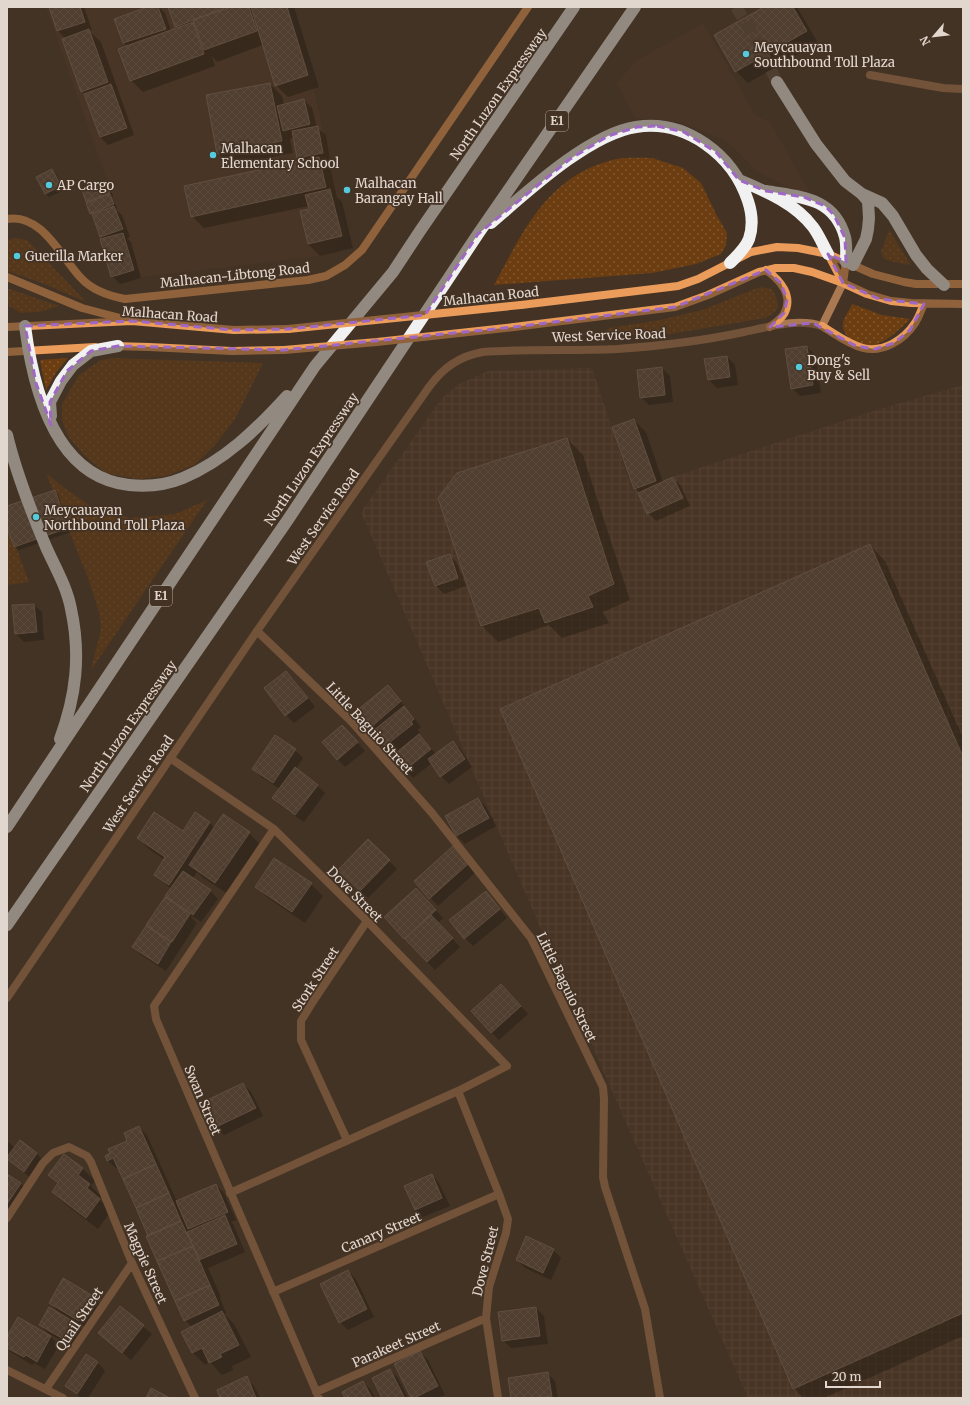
<svg xmlns="http://www.w3.org/2000/svg" width="970" height="1405" font-family="Merriweather,serif">
<style>
.built{fill:#4f3826}
.industrial{fill:url(#industrial-grid)}
.grass{fill:url(#grass-dots)}
.shadow{fill:#0007}
.building{fill:url(#building-cross-hatch);stroke:#836f60}
.lines{fill:none;stroke-linecap:round;stroke-linejoin:round}
.motorway-tunnel{stroke:#5c4c3e;stroke-width:12;stroke-dasharray:12 6;stroke-linecap:butt}
.minor{stroke:#aa7951;stroke-width:8}
.tertiary{stroke:#aa7951;stroke-width:8}
.secondary{stroke:#eb9c5a;stroke-width:8}
.motorway{stroke:#f1f1f1;stroke-width:12}
.secondary-bridge{stroke:#eb9c5a;stroke-width:8}
.marked{fill:none;stroke:#9f68c4;stroke-width:3;stroke-dasharray:8 5;stroke-linejoin:round}
.poi-dot{fill:#54cadd;stroke:#443325;stroke-width:1.5}
.labels{text-anchor:middle;stroke-width:3.5;stroke-linejoin:round;paint-order:stroke}
.shield{fill:#443325;stroke:#b3a69b;stroke-width:1}
.shield-label{font-size:12px;font-weight:bold;fill:#e2d7ce}
.poi-label{font-size:13px;fill:#e2d7ce;stroke:#443325;text-anchor:start}
.street-label{font-size:13px;fill:#e2d7ce;stroke:#443325}
</style>
<defs>
<pattern id="industrial-grid" width="8" height="8" patternUnits="userSpaceOnUse"><rect width="8" height="8" fill="#4f3826"/><path d="M0 4h8M4 0v8" fill="none" stroke="#685444"/></pattern>
<pattern id="grass-dots" width="8" height="8" patternUnits="userSpaceOnUse"><rect width="8" height="8" fill="#6b3d10"/><path d="M2 2h.1M6 6h.1" fill="none" stroke="#805832" stroke-width="1.8" stroke-linecap="round"/></pattern>
<pattern id="building-cross-hatch" width="8" height="8" patternUnits="userSpaceOnUse"><rect width="8" height="8" fill="#604e40"/><path d="M0 0l8 8M0 8l8-8" fill="none" stroke="#76675a"/></pattern>
</defs>
<rect width="100%" height="100%" fill="#443325"/>
<path class="built" d="M 46,7 L 288,7 L 311,77 L 346,233 L 327,255 L 141,277 Z
M 703,23 L 756,116 L 770,122 L 810,193 L 793,190 L 756,171 L 728,142 L 705,132 L 676,121 L 635,118 L 617,84 L 634,62 Z"/>
<path class="industrial" d="M 592,368 L 632,490 L 880,409 L 963,385 L 963,1398 L 748,1398 L 562,978 L 361,512 L 442,398 L 459,384 L 488,371 Z"/>
<path class="grass" d="M 652,158 L 683,168 L 701,183 L 717,216 L 727,233 L 726,245 L 721,254 L 696,264 L 652,273 L 494,285 C 524,230 546,178 612,160 C 624,157 639,158 652,158 Z
M 889,230 L 911,265 L 894,262 L 884,259 L 881,252 Z
M 16,238 L 27,240 L 86,302 L 42,283 L 7,271 L 7,240 Z
M 760,287 L 772,289 C 780,304 782,310 765,318 L 670,334 L 599,336 L 610,328 L 660,320 L 702,310 Z
M 7,288 L 59,306 L 39,312 L 21,313 L 9,306 L 7,303 Z
M 852,304 L 882,315 L 910,319 C 900,329 889,340 875,345 C 863,348 841,338 843,324 C 843,318 850,310 852,304 Z
M 68,358 L 57,371 L 46,390 L 40,360 Z
M 113,358 L 263,363 L 235,419 L 215,445 L 194,465 L 166,476 L 137,479 L 106,473 L 84,455 L 68,436 L 62,420 L 62,404 L 79,375 L 101,360 Z
M 46,473 L 63,487 L 89,505 L 130,518 L 175,514 L 207,500 L 91,670 L 101,629 L 99,612 L 88,578 Z
M 7,523 L 29,582 L 7,585 Z"/>
<path class="shadow" d="M 50,7 L 84,7 L 92,30 L 89,31 L 101,42 L 134,135 L 108,145 L 100,137 L 85,94 L 82,91 L 66,39 L 58,31 Z
M 150,7 L 159,7 L 165,13 L 171,31 L 178,28 L 176,26 L 169,7 L 251,7 L 252,8 L 252,7 L 294,7 L 319,87 L 288,97 L 276,85 L 263,45 L 217,62 L 212,56 L 215,66 L 143,92 L 131,80 L 127,46 L 124,43 L 115,19 Z
M 766,7 L 797,7 L 818,43 L 748,83 L 736,71 Z
M 270,84 L 282,96 L 284,105 L 304,100 L 312,108 L 317,128 L 326,135 L 330,161 L 324,163 L 331,170 L 337,197 L 342,202 L 353,248 L 320,256 L 308,244 L 310,210 L 309,206 L 204,228 L 192,216 L 302,162 L 298,158 L 294,137 L 290,139 L 293,153 L 230,165 L 218,153 Z
M 52,170 L 56,174 L 64,190 L 49,197 L 45,193 Z
M 105,183 L 109,186 L 113,196 L 112,197 L 117,208 L 115,209 L 122,215 L 130,237 L 127,238 L 131,242 L 141,278 L 120,284 L 112,276 L 104,239 L 101,237 L 91,213 L 89,203 L 87,202 Z
M 807,347 L 815,355 L 821,393 L 800,396 L 792,388 Z
M 727,357 L 735,365 L 738,385 L 717,388 L 709,380 L 706,360 Z
M 662,368 L 670,376 L 673,402 L 649,405 L 641,397 Z
M 634,420 L 646,432 L 663,482 L 673,478 L 681,486 L 690,506 L 656,521 L 648,513 L 640,493 L 635,488 Z
M 567,439 L 583,455 L 630,600 L 603,612 L 609,623 L 562,638 L 549,625 L 498,642 L 482,626 Z
M 54,491 L 58,494 L 71,532 L 19,550 L 15,547 L 7,525 L 7,507 Z
M 870,545 L 885,561 L 963,738 L 963,1336 L 824,1398 L 803,1398 L 794,1388 Z
M 449,555 L 457,563 L 466,586 L 444,594 L 436,586 L 427,563 Z
M 34,605 L 42,612 L 44,640 L 24,642 L 16,634 Z
M 286,672 L 294,680 L 315,707 L 294,723 L 286,715 Z
M 395,694 L 421,727 L 418,730 L 420,733 L 418,734 L 436,754 L 453,742 L 461,750 L 472,767 L 449,784 L 441,776 L 432,763 L 413,778 L 393,756 L 395,755 L 378,735 L 377,736 L 369,728 Z
M 342,726 L 365,751 L 345,767 L 337,759 Z
M 275,736 L 295,750 L 303,758 L 296,769 L 317,785 L 325,793 L 304,822 L 281,806 L 273,798 L 280,789 L 261,777 L 254,769 Z
M 478,799 L 486,807 L 496,826 L 465,844 L 457,836 L 447,816 Z
M 209,822 L 215,828 L 249,833 L 261,845 L 228,894 L 202,877 L 197,872 L 193,878 L 210,891 L 218,899 L 201,922 L 192,916 L 191,917 L 197,923 L 166,971 L 141,955 L 133,947 L 153,930 L 148,925 L 176,905 L 167,896 L 171,889 L 155,874 L 165,860 L 150,850 L 138,838 L 184,832 Z
M 368,840 L 397,869 L 368,898 L 339,870 Z
M 453,848 L 476,872 L 438,906 L 415,881 Z
M 311,884 L 323,896 L 305,923 L 268,898 L 256,886 Z
M 485,892 L 507,918 L 473,946 L 465,938 Z
M 423,897 L 443,918 L 438,923 L 460,947 L 435,970 L 404,938 Z
M 501,985 L 528,1014 L 499,1040 L 491,1032 Z
M 243,1084 L 251,1092 L 263,1116 L 224,1135 L 216,1127 L 205,1102 Z
M 139,1127 L 147,1135 L 177,1202 L 216,1185 L 224,1193 L 236,1220 L 231,1222 L 233,1224 L 245,1252 L 208,1268 L 221,1297 L 220,1298 L 226,1313 L 224,1314 L 234,1324 L 251,1357 L 232,1366 L 233,1370 L 222,1375 L 210,1362 L 205,1365 L 193,1353 L 182,1332 L 192,1327 L 185,1320 L 118,1167 L 116,1168 L 108,1161 L 106,1156 L 128,1142 Z
M 7,1141 L 15,1148 L 20,1141 L 37,1154 L 45,1162 L 32,1179 L 7,1159 Z
M 64,1155 L 83,1169 L 95,1181 L 91,1186 L 102,1197 L 99,1199 L 111,1211 L 98,1229 L 65,1204 L 53,1192 L 59,1185 L 49,1175 Z
M 7,1175 L 20,1183 L 28,1191 L 14,1214 L 7,1209 Z
M 432,1175 L 439,1183 L 450,1206 L 423,1217 L 415,1210 Z
M 553,1250 L 561,1258 L 551,1280 L 525,1268 L 517,1260 Z
M 348,1271 L 356,1279 L 374,1317 L 348,1330 L 340,1322 Z
M 63,1280 L 93,1297 L 101,1305 L 87,1328 L 58,1311 L 50,1303 Z
M 120,1307 L 152,1334 L 131,1360 L 100,1333 Z
M 536,1308 L 544,1316 L 548,1344 L 511,1348 L 503,1340 Z
M 18,1318 L 51,1337 L 59,1345 L 45,1369 L 34,1363 L 32,1365 L 11,1352 L 7,1348 L 7,1338 Z
M 77,1324 L 85,1332 L 75,1349 L 48,1333 L 40,1325 Z
M 420,1352 L 428,1360 L 445,1395 L 438,1398 L 413,1398 Z
M 86,1356 L 98,1363 L 105,1371 L 88,1398 L 81,1398 L 67,1386 Z
M 390,1370 L 398,1378 L 408,1398 L 383,1398 Z
M 547,1373 L 555,1381 L 558,1398 L 512,1398 L 509,1379 Z
M 246,1378 L 254,1386 L 260,1398 L 222,1398 Z
M 363,1382 L 371,1390 L 375,1398 L 346,1398 Z"/>
<path class="building" d="M 49,7 L 80,7 L 85,22 L 57,31 Z
M 147,7 L 158,7 L 166,29 L 123,43 L 114,19 Z
M 168,7 L 227,7 L 175,27 Z
M 231,7 L 249,7 L 257,31 L 204,50 L 193,20 Z
M 251,7 L 287,7 L 308,75 L 275,86 Z
M 764,7 L 793,7 L 807,31 L 735,72 L 714,35 Z
M 193,22 L 204,54 L 130,81 L 118,49 Z
M 89,29 L 108,82 L 81,92 L 62,39 Z
M 270,83 L 282,141 L 217,154 L 206,95 Z
M 111,84 L 127,128 L 100,137 L 84,94 Z
M 304,99 L 310,124 L 283,131 L 277,106 Z
M 318,126 L 323,153 L 297,158 L 292,131 Z
M 319,157 L 326,187 L 191,217 L 184,186 Z
M 52,169 L 61,186 L 45,194 L 36,177 Z
M 106,181 L 110,193 L 86,202 L 82,190 Z
M 330,189 L 342,236 L 308,244 L 300,211 L 309,209 L 305,195 Z
M 110,194 L 114,204 L 90,214 L 86,203 Z
M 114,206 L 123,229 L 100,237 L 92,214 Z
M 123,233 L 134,270 L 111,277 L 100,239 Z
M 807,346 L 813,385 L 791,389 L 785,349 Z
M 727,356 L 730,377 L 708,380 L 704,359 Z
M 662,367 L 665,395 L 640,398 L 637,370 Z
M 634,419 L 656,481 L 634,489 L 612,427 Z
M 567,438 L 614,584 L 588,596 L 593,607 L 545,623 L 539,608 L 481,626 L 438,498 L 457,473 Z
M 673,477 L 683,498 L 647,514 L 638,493 Z
M 55,490 L 68,528 L 14,547 L 7,528 L 7,506 Z
M 870,544 L 963,757 L 963,1313 L 793,1389 L 500,709 Z
M 450,554 L 458,578 L 435,586 L 426,562 Z
M 34,604 L 37,632 L 15,634 L 12,605 Z
M 286,671 L 308,698 L 285,716 L 264,688 Z
M 388,685 L 401,701 L 369,729 L 355,712 Z
M 404,706 L 414,719 L 411,722 L 413,724 L 385,746 L 373,731 Z
M 342,725 L 358,742 L 337,760 L 322,742 Z
M 419,734 L 431,749 L 404,771 L 392,756 Z
M 275,735 L 296,749 L 273,783 L 252,769 Z
M 453,741 L 465,759 L 440,777 L 428,759 Z
M 295,767 L 318,785 L 295,815 L 272,798 Z
M 478,798 L 489,818 L 456,836 L 445,816 Z
M 154,812 L 183,831 L 195,812 L 210,822 L 169,885 L 154,875 L 165,857 L 137,838 Z
M 223,814 L 250,832 L 215,883 L 189,865 Z
M 368,839 L 390,860 L 360,891 L 338,870 Z
M 453,846 L 468,864 L 429,899 L 414,881 Z
M 274,858 L 312,883 L 292,912 L 255,887 Z
M 183,871 L 211,890 L 193,915 L 165,896 Z
M 416,888 L 436,910 L 404,939 L 384,917 Z
M 486,891 L 500,909 L 464,939 L 449,920 Z
M 165,897 L 190,914 L 172,942 L 146,925 Z
M 431,915 L 453,938 L 427,962 L 405,939 Z
M 146,926 L 171,942 L 158,964 L 132,947 Z
M 501,984 L 521,1006 L 491,1033 L 471,1011 Z
M 243,1083 L 256,1108 L 216,1127 L 203,1102 Z
M 139,1126 L 156,1164 L 123,1179 L 113,1158 L 107,1161 L 105,1156 L 110,1153 L 108,1149 L 127,1141 L 124,1133 Z
M 20,1140 L 37,1153 L 24,1172 L 7,1159 L 7,1157 Z
M 64,1154 L 83,1168 L 78,1175 L 90,1184 L 87,1188 L 100,1199 L 86,1218 L 52,1192 L 58,1183 L 48,1175 Z
M 156,1164 L 169,1193 L 136,1208 L 123,1179 Z
M 7,1174 L 21,1183 L 7,1204 Z
M 432,1174 L 442,1198 L 415,1210 L 404,1186 Z
M 216,1184 L 228,1212 L 188,1229 L 176,1201 Z
M 169,1193 L 181,1221 L 148,1236 L 136,1208 Z
M 225,1215 L 237,1244 L 199,1260 L 187,1232 Z
M 181,1221 L 193,1246 L 157,1261 L 146,1236 Z
M 526,1236 L 554,1249 L 543,1273 L 516,1260 Z
M 193,1246 L 210,1285 L 175,1301 L 157,1261 Z
M 348,1270 L 367,1309 L 339,1323 L 320,1284 Z
M 63,1278 L 93,1296 L 79,1321 L 49,1303 Z
M 210,1285 L 219,1305 L 184,1321 L 175,1301 Z
M 120,1306 L 144,1325 L 122,1353 L 98,1333 Z
M 49,1307 L 77,1324 L 67,1341 L 39,1325 Z
M 536,1307 L 540,1336 L 502,1341 L 498,1312 Z
M 222,1311 L 239,1345 L 220,1354 L 222,1357 L 209,1363 L 202,1348 L 192,1353 L 181,1332 Z
M 18,1317 L 51,1336 L 37,1362 L 26,1355 L 24,1357 L 7,1348 L 7,1336 Z
M 420,1351 L 438,1386 L 414,1398 L 411,1398 L 394,1364 Z
M 86,1354 L 98,1362 L 77,1394 L 65,1386 Z
M 390,1369 L 404,1397 L 402,1398 L 382,1398 L 372,1378 Z
M 548,1372 L 552,1397 L 511,1398 L 508,1378 Z
M 247,1376 L 256,1398 L 220,1398 L 217,1390 Z
M 363,1381 L 372,1398 L 345,1398 L 342,1392 Z
M 151,1388 L 170,1398 L 146,1398 Z"/>
<g class="lines">
<path class="motorway-tunnel" d="M 736,7 L 755,38 L 777,82"/>
<path class="minor" d="M 870,75 L 943,88 L 963,89
M 257,631 L 351,721 L 432,813 L 531,938 L 603,1087 L 604,1099 L 603,1177 L 605,1187 L 645,1309 L 660,1398
M 170,758 L 274,829 L 367,921 L 507,1066 L 458,1091 L 230,1193
M 274,829 L 154,1006 L 156,1019 L 319,1398
M 458,1091 L 499,1194 L 508,1219 L 506,1233 L 489,1287 L 486,1318 L 498,1398
M 347,1140 L 301,1040 L 301,1021 L 314,1000 L 367,921
M 7,1218 L 43,1163 L 53,1153 L 69,1147 L 87,1156 L 91,1162 L 132,1263 L 195,1398
M 273,1292 L 499,1194
M 7,1370 L 63,1398
M 46,1389 L 132,1263
M 316,1392 L 486,1318"/>
<path class="tertiary" d="M 7,998 L 257,631 L 429,387 C 443,368 459,356 483,352 C 528,349 573,351 617,349 C 660,346 702,341 744,332 C 769,327 797,318 822,326 L 843,283"/>
<path class="secondary" d="M 7,219 C 42,213 61,257 81,278 C 92,290 109,296 125,299 L 308,280 L 326,276 L 345,265 L 362,250 L 528,7
M 828,254 L 843,283
M 766,270 C 780,280 794,296 784,314 C 781,319 775,323 770,327
M 7,277 L 82,308 L 124,319
M 843,283 L 846,262
M 521,305 L 678,286 L 698,279 L 751,252 L 777,247 L 798,248 L 828,254 L 873,274 L 904,282 L 916,284 L 963,284
M 822,326 C 835,334 848,344 863,348 C 883,353 904,340 915,323 C 919,317 921,310 924,304
M 7,327 L 132,321 L 234,330 L 288,329
M 514,327 L 675,307 L 708,295 L 759,272 L 776,268 L 794,268 L 812,272 L 843,283 L 867,294 L 891,301 L 911,303 L 963,304
M 113,346 L 149,347 L 232,351 L 284,350
M 7,352 L 95,347"/>
<path class="motorway" d="M 777,82 L 816,144 L 845,181 L 862,194 L 882,203 L 893,216 L 916,255 L 927,269 L 944,285
M 739,180 C 765,191 795,203 813,227 C 819,235 823,245 828,254
M 766,191 C 800,197 834,197 845,237 C 847,245 846,254 846,262
M 491,223 C 527,192 589,134 636,127 C 686,119 733,155 748,201 C 752,213 753,227 749,239 C 745,249 737,256 730,263
M 853,265 L 866,239 L 868,229 L 869,218 L 868,201 L 862,194
M 25,326 C 33,388 54,477 129,485 C 147,487 166,485 183,478 C 224,461 257,429 287,396
M 51,416 L 50,402 L 61,381 L 73,365 L 91,351 L 118,346
M 7,435 C 16,473 31,511 46,547 C 55,567 67,587 71,609 C 81,655 76,696 60,739
M 7,827 L 315,366 L 393,272 L 420,231 L 574,7
M 7,925 L 287,521 L 478,234 L 635,7"/>
<path class="secondary-bridge" d="M 288,329 L 521,305
M 284,350 L 377,342 L 514,327"/>
</g>
<path d="M0 0H970V1405H0ZM 657,126 L 684,132 L 716,152 L 739,180 L 766,191 L 804,197 L 825,206 L 834,215 L 845,238 L 846,262 L 828,254 L 843,283 L 879,299 L 924,304 L 910,330 L 894,343 L 875,349 L 856,346 L 813,323 L 770,327 L 784,313 L 787,300 L 781,283 L 766,270 L 675,307 L 514,327 L 284,350 L 118,346 L 91,351 L 67,371 L 50,402 L 51,425 L 36,383 L 25,326 L 132,321 L 234,330 L 288,329 L 425,315 L 478,234 L 570,159 L 608,136 L 637,127 Z" fill="#443325" fill-opacity=".55" fill-rule="evenodd"/>
<path class="marked" d="M 657,126 L 684,132 L 716,152 L 739,180 L 766,191 L 804,197 L 825,206 L 834,215 L 845,238 L 846,262 L 828,254 L 843,283 L 879,299 L 924,304 L 910,330 L 894,343 L 875,349 L 856,346 L 813,323 L 770,327 L 784,313 L 787,300 L 781,283 L 766,270 L 675,307 L 514,327 L 284,350 L 118,346 L 91,351 L 67,371 L 50,402 L 51,425 L 36,383 L 25,326 L 132,321 L 234,330 L 288,329 L 425,315 L 478,234 L 570,159 L 608,136 L 637,127 Z"/>
<g class="poi-dot">
<circle cx="746" cy="54" r="4"/>
<circle cx="213" cy="155" r="4"/>
<circle cx="49" cy="185" r="4"/>
<circle cx="347" cy="190" r="4"/>
<circle cx="17" cy="256" r="4"/>
<circle cx="799" cy="367" r="4"/>
<circle cx="36" cy="517" r="4"/>
</g>
<g class="labels">
<g class="shield">
<rect x="546" y="111" width="22" height="20" rx="3"/>
<rect x="150" y="586" width="22" height="20" rx="3"/>
</g>
<g class="shield-label">
<text x="557" y="125">E1</text>
<text x="161" y="600">E1</text>
</g>
<g class="poi-label">
<text x="754" y="52">Meycauayan<tspan x="754" dy="15">Southbound Toll Plaza</tspan></text>
<text x="221" y="153">Malhacan<tspan x="221" dy="15">Elementary School</tspan></text>
<text x="355" y="188">Malhacan<tspan x="355" dy="15">Barangay Hall</tspan></text>
<text x="57" y="190">AP Cargo</text>
<text x="25" y="261">Guerilla Marker</text>
<text x="807" y="365">Dong's<tspan x="807" dy="15">Buy &amp; Sell</tspan></text>
<text x="44" y="515">Meycauayan<tspan x="44" dy="15">Northbound Toll Plaza</tspan></text>
</g>
<g class="street-label">
<text transform="translate(498 94) rotate(-55)" y="5">North Luzon Expressway</text>
<text transform="translate(235 275) rotate(-6)" y="5">Malhacan-Libtong Road</text>
<text transform="translate(491 296) rotate(-6)" y="5">Malhacan Road</text>
<text transform="translate(170 314) rotate(4)" y="5">Malhacan Road</text>
<text transform="translate(609 335) rotate(-2)" y="5">West Service Road</text>
<text transform="translate(311 459) rotate(-56)" y="5">North Luzon Expressway</text>
<text transform="translate(323 517) rotate(-55)" y="5">West Service Road</text>
<text transform="translate(128 726) rotate(-55)" y="5">North Luzon Expressway</text>
<text transform="translate(370 728) rotate(47)" y="5">Little Baguio Street</text>
<text transform="translate(138 784) rotate(-56)" y="5">West Service Road</text>
<text transform="translate(355 894) rotate(45)" y="5">Dove Street</text>
<text transform="translate(315 979) rotate(-57)" y="5">Stork Street</text>
<text transform="translate(567 987) rotate(64)" y="5">Little Baguio Street</text>
<text transform="translate(203 1100) rotate(67)" y="5">Swan Street</text>
<text transform="translate(381 1232) rotate(-23)" y="5">Canary Street</text>
<text transform="translate(485 1261) rotate(-76)" y="5">Dove Street</text>
<text transform="translate(146 1263) rotate(66)" y="5">Magpie Street</text>
<text transform="translate(79 1319) rotate(-56)" y="5">Quail Street</text>
<text transform="translate(396 1344) rotate(-24)" y="5">Parakeet Street</text>
</g>
</g>
<rect width="970" height="1405" fill="none" stroke="#e2d7ce" stroke-width="16"/>
<g transform="translate(934 36) rotate(242)" stroke="#443325" stroke-width="3" paint-order="stroke">
<path d="M0-3L7 15L0 10L-7 15Z" fill="#e2d7ce"/>
<text y="-6" font-size="11" font-weight="bold" text-anchor="middle" fill="#e2d7ce">N</text>
</g>
<path d="M826 1381v6h54v-6" fill="none" stroke="#e2d7ce" stroke-width="2"/>
<text x="832" y="1381" font-size="12" fill="#e2d7ce" stroke="#443325" stroke-width="3" paint-order="stroke">20 m</text>
</svg>
